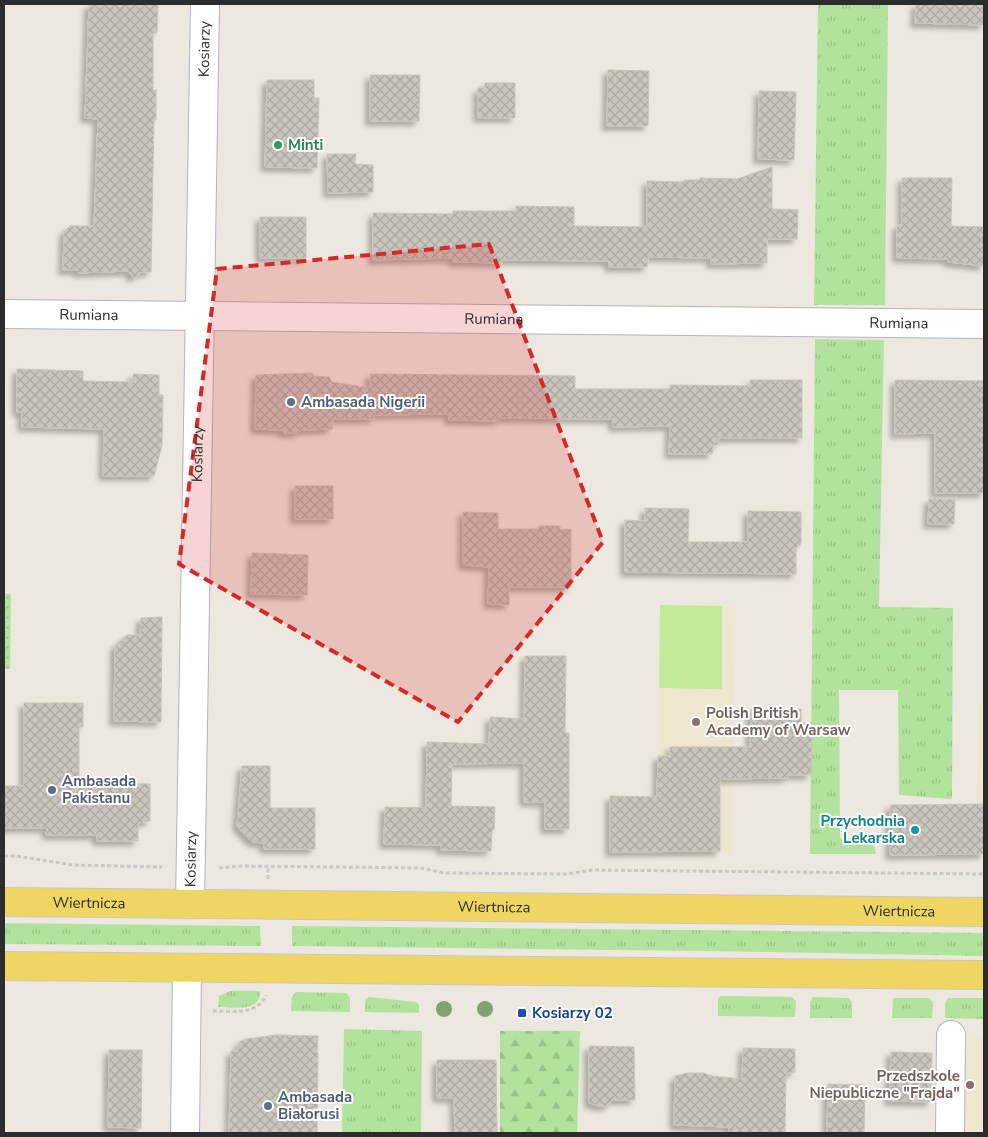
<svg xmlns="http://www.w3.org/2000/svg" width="988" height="1137" font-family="'Nunito Sans',sans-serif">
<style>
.education{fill:#eee6cf}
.grass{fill:url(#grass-tufts)}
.forest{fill:url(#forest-firs)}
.park{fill:url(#park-dots)}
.pitch{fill:#c3ea98}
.building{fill:url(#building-cross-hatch);stroke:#c9c4b8;filter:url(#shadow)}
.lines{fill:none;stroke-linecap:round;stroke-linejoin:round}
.minor-casing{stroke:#b2b4bf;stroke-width:30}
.major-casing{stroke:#c8c8c8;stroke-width:30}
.path{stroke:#c8c8c8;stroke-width:3;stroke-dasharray:4 2.5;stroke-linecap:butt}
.minor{stroke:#fff;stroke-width:28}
.major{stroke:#efd662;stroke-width:28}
.tree{fill:#81a274}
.marked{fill:#d62828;fill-opacity:0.2;stroke:#d62828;stroke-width:4;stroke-dasharray:10 6;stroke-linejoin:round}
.leisure-dot{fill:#2e9e5b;stroke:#fff;stroke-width:2}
.service-dot{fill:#5c6f8a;stroke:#fff;stroke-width:2}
.education-dot{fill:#8d6e63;stroke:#fff;stroke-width:2}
.culture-dot{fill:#0f9aa8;stroke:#fff;stroke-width:2}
.transit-dot{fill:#1a4fb4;stroke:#fff;stroke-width:2}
.labels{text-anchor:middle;stroke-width:4;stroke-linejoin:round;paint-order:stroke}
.street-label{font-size:15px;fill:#2c2c2c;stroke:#fff}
.leisure-label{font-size:15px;font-weight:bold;fill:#27864d;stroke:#fff;text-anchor:start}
.service-label{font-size:15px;font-weight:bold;fill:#4e5e75;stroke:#fff;text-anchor:start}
.education-label{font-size:15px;font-weight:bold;fill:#785e54;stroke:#fff;text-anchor:start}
.culture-label{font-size:15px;font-weight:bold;fill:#0d838f;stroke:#fff;text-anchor:end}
.transit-label{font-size:15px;font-weight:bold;fill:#164399;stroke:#fff;text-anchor:start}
</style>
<defs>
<pattern id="grass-tufts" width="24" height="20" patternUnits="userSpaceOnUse" patternTransform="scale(1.25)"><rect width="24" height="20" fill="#b1e39c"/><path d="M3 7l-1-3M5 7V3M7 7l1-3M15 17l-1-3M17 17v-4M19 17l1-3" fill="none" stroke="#98c387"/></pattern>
<pattern id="forest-firs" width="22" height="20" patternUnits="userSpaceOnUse" patternTransform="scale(1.25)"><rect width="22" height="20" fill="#b1e39c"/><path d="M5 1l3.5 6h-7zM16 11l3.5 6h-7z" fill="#98c387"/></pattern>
<pattern id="park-dots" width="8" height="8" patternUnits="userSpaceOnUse" patternTransform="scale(1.25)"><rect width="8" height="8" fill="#b1e39c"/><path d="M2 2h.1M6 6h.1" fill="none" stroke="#98c387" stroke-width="1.8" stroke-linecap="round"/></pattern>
<pattern id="building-cross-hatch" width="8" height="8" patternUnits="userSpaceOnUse" patternTransform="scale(1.25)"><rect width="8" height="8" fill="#c9c6bd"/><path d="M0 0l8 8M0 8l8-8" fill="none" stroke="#adaaa3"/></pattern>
<filter id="shadow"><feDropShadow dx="-4.5" dy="4.5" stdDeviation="2.5" flood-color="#0004"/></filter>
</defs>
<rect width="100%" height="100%" fill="#ede8df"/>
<path class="education" d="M 660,605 L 735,606 L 732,853 L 657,852 Z
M 979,702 L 984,702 L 984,855 L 976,855 Z
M 957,1036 L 984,1036 L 984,1133 L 956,1133 Z"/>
<path class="grass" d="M 818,4 L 888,4 L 885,305 L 814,305 Z
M 815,339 L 884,340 L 879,607 L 953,608 L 952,799 L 899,795 L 898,690 L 839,690 L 840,838 L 864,838 L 865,832 C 873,838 875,845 876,854 L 810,854 Z
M 4,923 L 260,926 L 261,946 L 4,944 Z
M 292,926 L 984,933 L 984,956 L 701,951 L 292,946 Z
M 230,991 L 260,991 C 261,1013 233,1007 218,1007 L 219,996 Z
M 296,992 L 346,993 L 350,998 L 350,1012 L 291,1011 L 292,997 Z
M 721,996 L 792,997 L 796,1001 L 795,1017 L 718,1016 L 718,999 Z
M 369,997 L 416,1002 L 419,1005 L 419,1013 L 365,1012 L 365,1000 Z
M 813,997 L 848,998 L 852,1002 L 852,1018 L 810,1018 L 810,1002 Z
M 893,998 L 929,998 L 933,1002 L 932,1018 L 892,1018 Z
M 948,998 L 984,998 L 984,1019 L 945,1018 L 945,1003 Z
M 344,1029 L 422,1031 L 421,1133 L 342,1133 Z"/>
<path class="forest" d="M 500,1031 L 580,1031 L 577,1133 L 500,1133 Z"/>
<path class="park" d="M 4,594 L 11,594 L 10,669 L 4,669 Z"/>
<path class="pitch" d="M 660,605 L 722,606 L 722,689 L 659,688 Z"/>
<path class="building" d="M 89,4 L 158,4 L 157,33 L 153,33 L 153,90 L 156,90 L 156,120 L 154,120 L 151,272 L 142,272 L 134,278 L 128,271 L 78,273 L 77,270 L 63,270 L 64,232 L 70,226 L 94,226 L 98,119 L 85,118 Z
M 916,4 L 984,4 L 984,25 L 915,23 Z
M 608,70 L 649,71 L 648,126 L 607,126 Z
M 370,75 L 420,75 L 419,121 L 370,121 Z
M 267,80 L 314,80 L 314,98 L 319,98 L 317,168 L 265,167 Z
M 485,83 L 515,83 L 515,118 L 478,118 L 478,88 L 485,88 Z
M 759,91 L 796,92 L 794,160 L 758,159 Z
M 327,154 L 356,154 L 355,164 L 373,165 L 373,192 L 328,193 Z
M 772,167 L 772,209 L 798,210 L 797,239 L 767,239 L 767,263 L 711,264 L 711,258 L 648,257 L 647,267 L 609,267 L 609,261 L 502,260 L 502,263 L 453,262 L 453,258 L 373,260 L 373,213 L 453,214 L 453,211 L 516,211 L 516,206 L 574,207 L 574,226 L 647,227 L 647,181 L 684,182 L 684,180 L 700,180 L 700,178 L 737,179 Z
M 902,178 L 952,178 L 951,226 L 984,227 L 984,266 L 948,262 L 948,259 L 897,258 L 897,225 L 902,225 Z
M 260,217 L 306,217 L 306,258 L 260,258 Z
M 17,369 L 83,371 L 83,381 L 133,382 L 133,374 L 159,375 L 159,395 L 163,395 L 162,445 L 154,476 L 103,476 L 104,429 L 22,427 L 22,412 L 17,412 Z
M 312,373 L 314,376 L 329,377 L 332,382 L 370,388 L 370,374 L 575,376 L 575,389 L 670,389 L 670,385 L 750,386 L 750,380 L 802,380 L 802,438 L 718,438 L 718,445 L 713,445 L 712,454 L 669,454 L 670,426 L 613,427 L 613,419 L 500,418 L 499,421 L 449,420 L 449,414 L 374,415 L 374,419 L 332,419 L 332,429 L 302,430 L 297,433 L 284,433 L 281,430 L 255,429 L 256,375 Z
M 895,380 L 984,381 L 984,493 L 935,493 L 935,433 L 895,434 Z
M 295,486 L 333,486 L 333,519 L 295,519 Z
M 929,499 L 955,499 L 954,524 L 928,524 Z
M 645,508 L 689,509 L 688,542 L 748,542 L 748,511 L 801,512 L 801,544 L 796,548 L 796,574 L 625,572 L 625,520 L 645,521 Z
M 463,512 L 498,513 L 498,529 L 539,529 L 539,526 L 560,526 L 560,530 L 571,529 L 571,587 L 509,587 L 509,605 L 488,604 L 489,567 L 463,565 Z
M 252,553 L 308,555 L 307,595 L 251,594 Z
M 162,617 L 161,722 L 114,721 L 115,646 L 127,635 L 140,635 L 141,618 Z
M 525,656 L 566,656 L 565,733 L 569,733 L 569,829 L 545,829 L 545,802 L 524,802 L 524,763 L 452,764 L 451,806 L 495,807 L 494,830 L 492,830 L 491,851 L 441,850 L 441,845 L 384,844 L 385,807 L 426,808 L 427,742 L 489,744 L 490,717 L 524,719 Z
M 24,703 L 83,703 L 83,727 L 79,727 L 79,783 L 150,784 L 150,821 L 138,823 L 138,841 L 97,841 L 97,835 L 46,835 L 47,828 L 4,828 L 4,786 L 24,786 Z
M 751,709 L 801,709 L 801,723 L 812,722 L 811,775 L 788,775 L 788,778 L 720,779 L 720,851 L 610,852 L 610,796 L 657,797 L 658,756 L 670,756 L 670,747 L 750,747 Z
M 242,766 L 270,766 L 270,808 L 315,808 L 315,849 L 264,849 L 264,843 L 252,842 L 237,826 Z
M 984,804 L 984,854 L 890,855 L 890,805 Z
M 277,1035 L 318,1036 L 317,1053 L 318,1053 L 317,1133 L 229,1133 L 231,1051 L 238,1051 L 239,1042 L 246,1039 Z
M 589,1046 L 634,1047 L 635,1100 L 612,1100 L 608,1106 L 599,1106 L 589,1103 Z
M 743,1048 L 795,1049 L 795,1072 L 786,1073 L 785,1133 L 729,1133 L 729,1127 L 674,1125 L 675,1076 L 689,1073 L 703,1073 L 712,1076 L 742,1079 Z
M 109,1050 L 142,1050 L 141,1128 L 108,1127 Z
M 891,1052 L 932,1053 L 931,1102 L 889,1101 Z
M 437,1060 L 496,1060 L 497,1133 L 455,1133 L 454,1098 L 437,1098 Z
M 828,1084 L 865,1085 L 864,1133 L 827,1133 Z"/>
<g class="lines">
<g class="minor-casing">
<g id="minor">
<path id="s1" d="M 4,314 L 984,324"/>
<path id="s2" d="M 190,904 L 205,4"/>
<path d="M 185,1133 L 187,968"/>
<path d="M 950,1133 L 951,1035"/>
</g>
</g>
<g class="major-casing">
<g id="major">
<path id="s3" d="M 4,902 L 984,912"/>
<path d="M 4,966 L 984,975"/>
</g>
</g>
<path class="path" d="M 4,856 L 16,856 L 73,865 L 162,867
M 219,868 L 240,866 L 422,868 L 444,873 L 566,874 L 593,870 L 984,874
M 268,879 L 268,867
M 213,1011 C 232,1011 257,1016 266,995"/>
<use href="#minor" class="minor"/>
<use href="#major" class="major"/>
</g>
<g class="tree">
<circle cx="444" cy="1009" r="8"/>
<circle cx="485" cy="1009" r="8"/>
</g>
<path class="marked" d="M 489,244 L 603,542 L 458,722 L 179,564 L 217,269 Z"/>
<circle class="leisure-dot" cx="278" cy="145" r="5"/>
<g class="service-dot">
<circle cx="291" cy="402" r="5"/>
<circle cx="52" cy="790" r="5"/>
<circle cx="268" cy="1106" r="5"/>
</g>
<g class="education-dot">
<circle cx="696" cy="722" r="5"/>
<circle cx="970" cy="1085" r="5"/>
</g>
<circle class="culture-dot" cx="915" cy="830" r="5"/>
<rect class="transit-dot" x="517" y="1008" width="10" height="10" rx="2.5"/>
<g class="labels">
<g class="street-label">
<text dy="5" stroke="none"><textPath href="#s2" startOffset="855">Kosiarzy</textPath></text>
<text dy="5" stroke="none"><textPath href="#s1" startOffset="85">Rumiana</textPath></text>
<text dy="5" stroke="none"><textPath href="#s1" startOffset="490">Rumiana</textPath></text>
<text dy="5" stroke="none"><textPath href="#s1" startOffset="895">Rumiana</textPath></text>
<text dy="5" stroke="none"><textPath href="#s2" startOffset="450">Kosiarzy</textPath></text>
<text dy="5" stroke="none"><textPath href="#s2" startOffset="45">Kosiarzy</textPath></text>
<text dy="5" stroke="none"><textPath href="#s3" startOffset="85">Wiertnicza</textPath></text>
<text dy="5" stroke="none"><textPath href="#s3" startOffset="490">Wiertnicza</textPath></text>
<text dy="5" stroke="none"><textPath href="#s3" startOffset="895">Wiertnicza</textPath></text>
</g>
<g class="leisure-label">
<text x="288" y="150">Minti</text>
</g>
<g class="service-label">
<text x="301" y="407">Ambasada Nigerii</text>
<text x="62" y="786">Ambasada<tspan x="62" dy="17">Pakistanu</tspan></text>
<text x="278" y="1102">Ambasada<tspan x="278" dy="17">Białorusi</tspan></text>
</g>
<g class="education-label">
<text x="706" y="718">Polish British<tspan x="706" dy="17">Academy of Warsaw</tspan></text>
<text x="960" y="1081" text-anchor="end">Przedszkole<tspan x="960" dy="17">Niepubliczne "Frajda"</tspan></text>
</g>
<g class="culture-label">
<text x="905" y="826">Przychodnia<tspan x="905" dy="17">Lekarska</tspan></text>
</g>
<g class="transit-label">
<text x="532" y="1018">Kosiarzy 02</text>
</g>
</g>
<rect width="988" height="1137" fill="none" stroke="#2c2c2c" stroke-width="10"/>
</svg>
